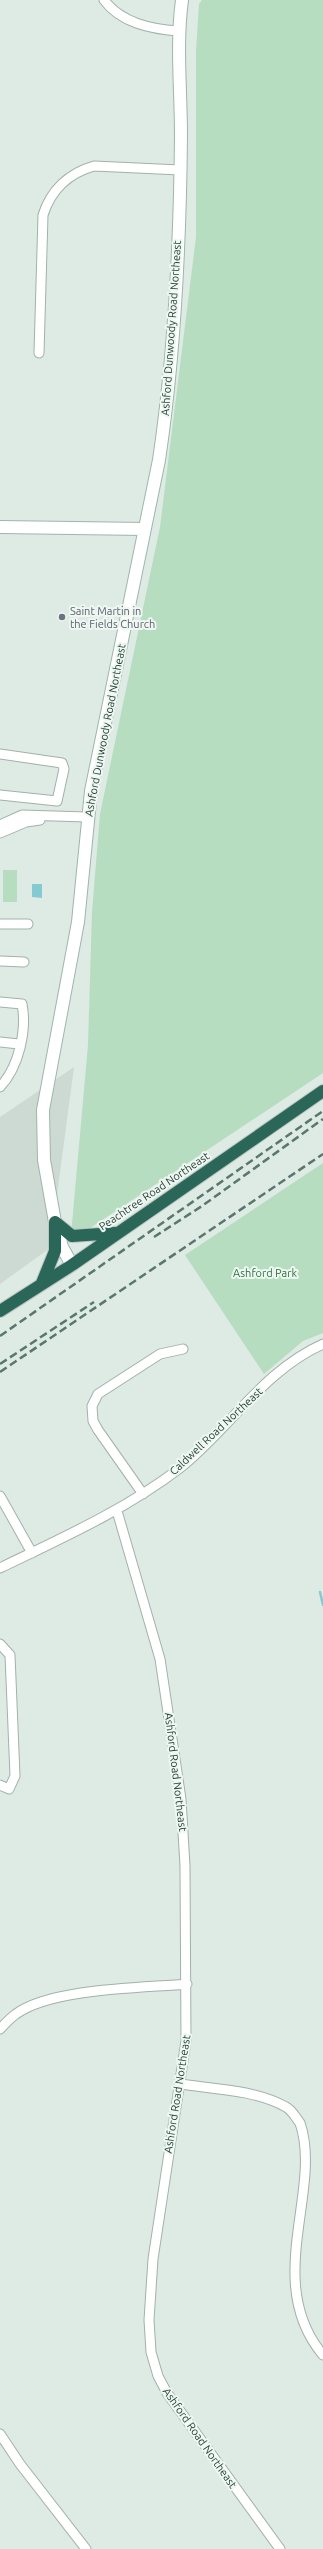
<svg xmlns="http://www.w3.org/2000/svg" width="323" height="2549" font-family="Ubuntu,sans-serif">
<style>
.built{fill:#cddad3}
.green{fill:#b6ddbf}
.water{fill:#84cad2}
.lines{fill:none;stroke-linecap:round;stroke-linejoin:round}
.stream{stroke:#84cad2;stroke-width:2.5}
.street-casing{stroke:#a1b2ab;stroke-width:11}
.secondary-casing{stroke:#9db6ac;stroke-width:14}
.highway-casing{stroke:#bcc4c2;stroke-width:14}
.street{stroke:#fff;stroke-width:9}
.secondary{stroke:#fff;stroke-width:12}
.highway{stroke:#2b6758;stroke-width:12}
.rail{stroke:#59776d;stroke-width:2.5;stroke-dasharray:8 4;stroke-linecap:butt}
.worship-dot{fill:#6b7280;stroke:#eff7f2;stroke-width:1.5}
.labels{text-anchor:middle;stroke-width:4;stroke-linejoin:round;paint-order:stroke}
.street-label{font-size:11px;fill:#1f3b32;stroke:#eff7f2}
.worship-label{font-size:11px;fill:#5b616d;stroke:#eff7f2;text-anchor:start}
.park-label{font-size:11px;fill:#297241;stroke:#eff7f2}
</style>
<rect width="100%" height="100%" fill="#deeae4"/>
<path class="built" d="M 74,1067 L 50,1248 L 0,1284 L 0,1117 Z"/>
<path class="green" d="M 202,0 L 323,0 L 323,1073 L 78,1236 L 71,1235 L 88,1045 L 92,912 L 100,814 L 160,527 L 196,237 L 196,51 L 199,4 Z
M 3,870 L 17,870 L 17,902 L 3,902 Z
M 323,1163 L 323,1333 L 303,1341 L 264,1374 L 185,1255 Z"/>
<path class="water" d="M 32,884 L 42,884 L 42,898 L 32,897 Z"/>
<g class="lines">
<path class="stream" d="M 320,1592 L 323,1605"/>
<g class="street-casing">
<path id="street" d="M 104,0 C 121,23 151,29 178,31
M 39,353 L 43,215 C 51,190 69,173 94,166 L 180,170
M 0,754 L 62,763 L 64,769 L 57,801 L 0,795
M 0,825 L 22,815 L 87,817
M 0,833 L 26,822 L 40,820
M 0,924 L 28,924
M 0,961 L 24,962
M 0,1002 L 22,1004 C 27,1030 19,1067 0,1087
M 0,1042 L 19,1044
M 143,1494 L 98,1430 L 93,1421 L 92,1406 L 98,1394 L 160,1354 L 183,1349
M 0,1496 L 32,1553
M 117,1511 L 160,1659 L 181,1799 L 185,1866 L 186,2041 L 153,2259 L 149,2320 L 151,2352 L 158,2376 L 167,2393 L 280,2549
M 0,1568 C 62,1538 125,1510 180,1468 C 229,1429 264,1370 323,1344
M 0,1644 L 10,1655 L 15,1776 L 9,1789 L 0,1785
M 0,2029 C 5,2024 10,2018 16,2014 C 51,1988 143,1988 187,1984
M 180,2084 C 214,2089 256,2090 286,2107 C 292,2110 296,2118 300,2123 C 323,2190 262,2282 323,2355
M 0,2434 L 20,2464 L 86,2549"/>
</g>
<g class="secondary-casing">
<path id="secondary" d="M 0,527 L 145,529
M 72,1265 L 62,1247 L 55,1222 L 44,1160 L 43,1110 L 78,922 L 91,791 L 159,460 C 175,353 180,244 181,136 C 181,90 176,45 182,0"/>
</g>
<g class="highway-casing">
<path id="highway" d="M 55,1222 L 72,1236 L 115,1233
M 42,1283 L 55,1251 L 55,1222
M 0,1311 L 72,1265 L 323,1091"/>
</g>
<use href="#street" class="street"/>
<use href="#secondary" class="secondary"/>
<use href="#highway" class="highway"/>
<path class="rail" d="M 154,1237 L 202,1206 L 323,1119
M 0,1336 L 323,1111
M 0,1364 L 94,1302
M 0,1372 L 323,1154"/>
</g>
<circle class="worship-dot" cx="62" cy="617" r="4"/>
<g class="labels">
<g class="street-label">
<text transform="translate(171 328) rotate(-86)" y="4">Ashford Dunwoody Road Northeast</text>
<text transform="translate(105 730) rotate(-79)" y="4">Ashford Dunwoody Road Northeast</text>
<text transform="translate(154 1191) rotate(-34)" y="4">Peachtree Road Northeast</text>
<text transform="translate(216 1431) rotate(-43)" y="4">Caldwell Road Northeast</text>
<text transform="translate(176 1772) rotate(83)" y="4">Ashford Road Northeast</text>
<text transform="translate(177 2094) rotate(-81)" y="4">Ashford Road Northeast</text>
<text transform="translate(200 2438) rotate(55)" y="4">Ashford Road Northeast</text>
</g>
<g class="worship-label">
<text x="70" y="615">Saint Martin in<tspan x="70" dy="13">the Fields Church</tspan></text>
</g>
<g class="park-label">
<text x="265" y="1277">Ashford Park</text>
</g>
</g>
</svg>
